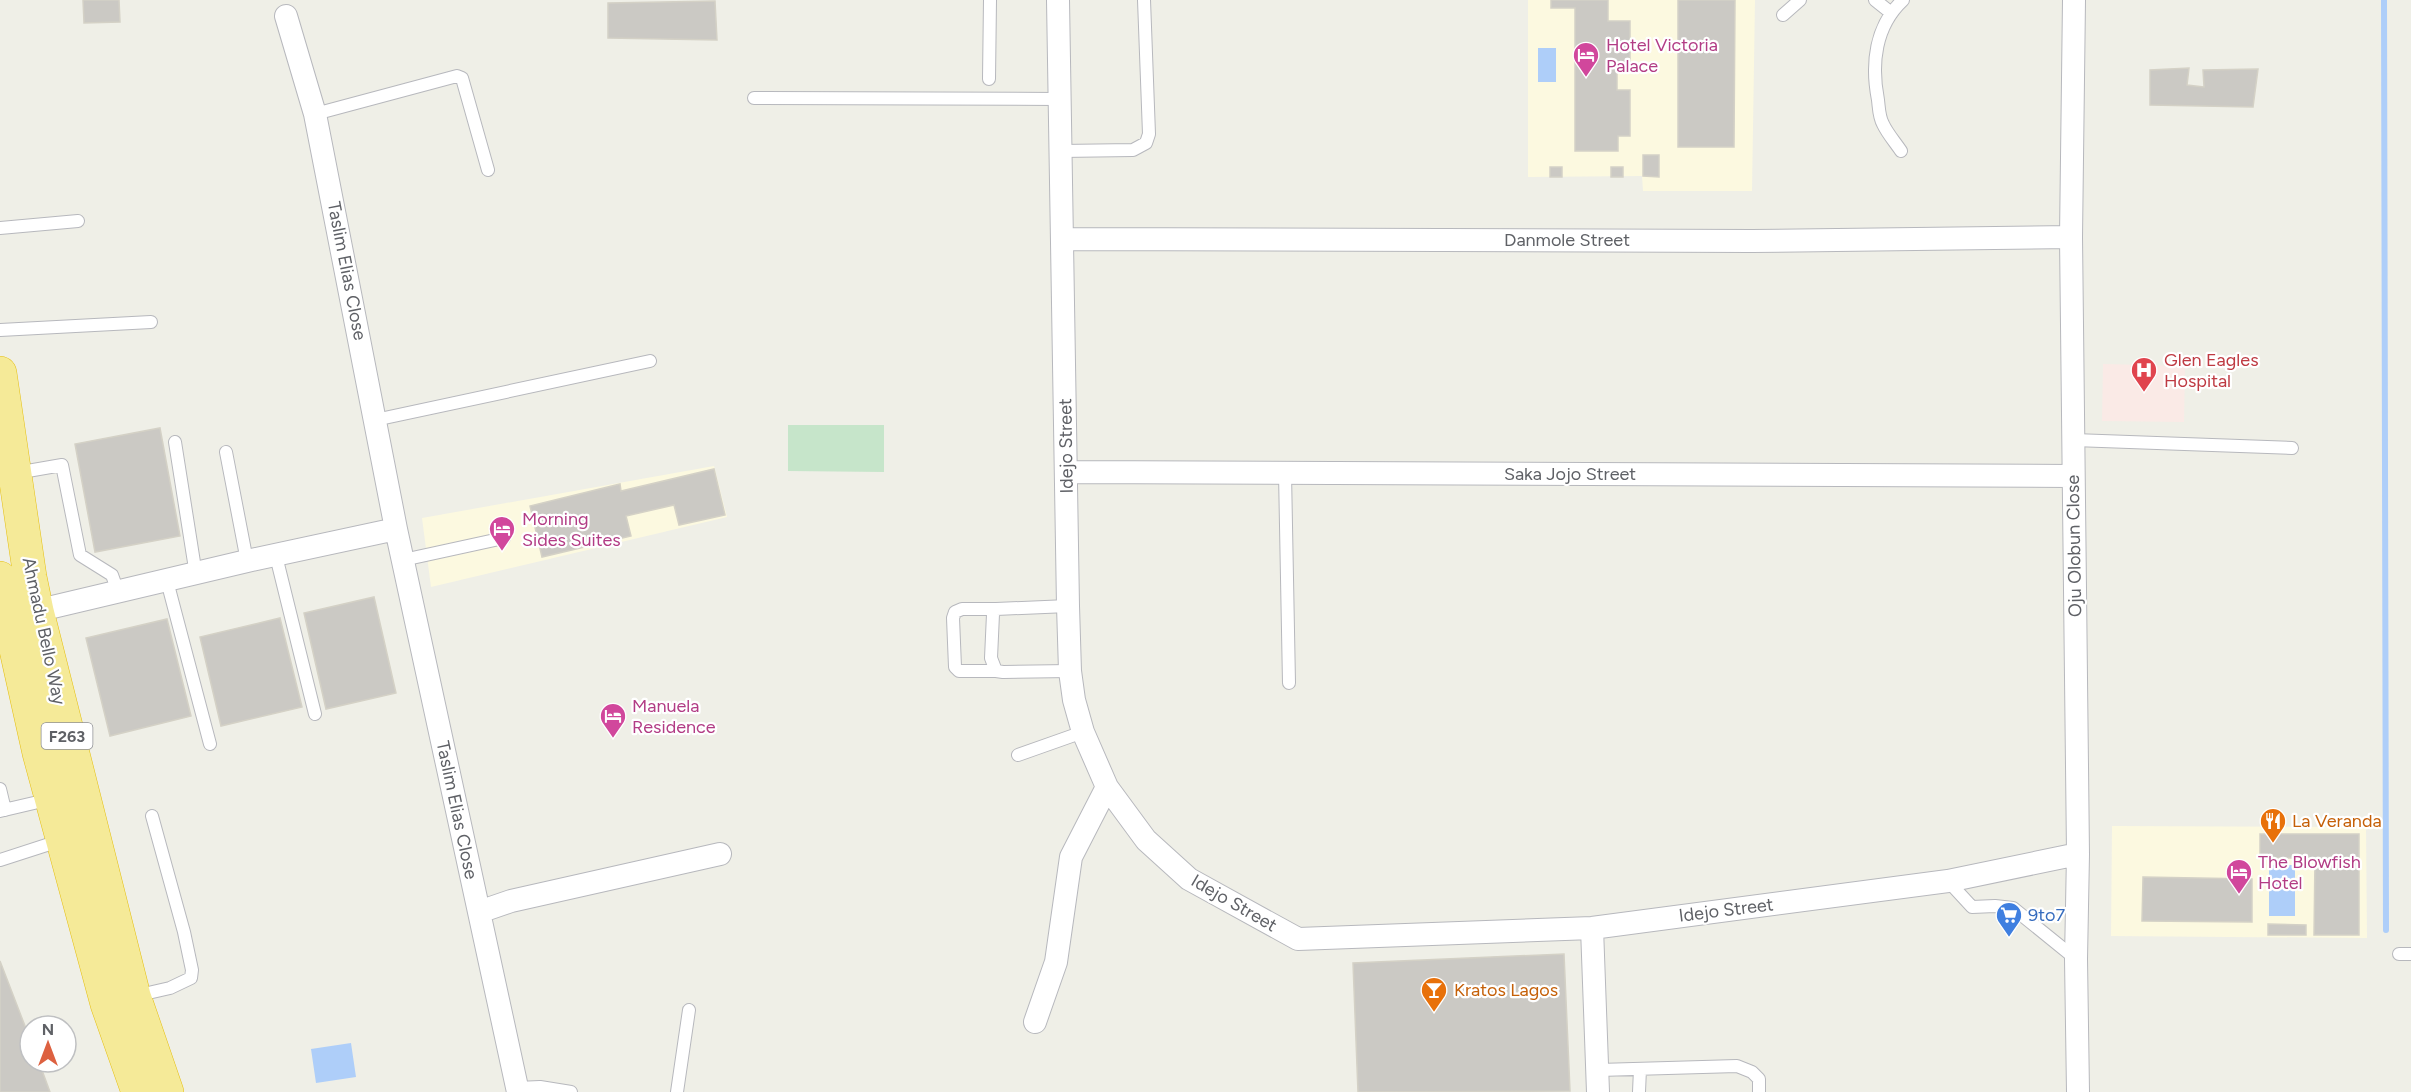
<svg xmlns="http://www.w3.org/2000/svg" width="2411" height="1092" font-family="Figtree,sans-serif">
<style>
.commercial{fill:#fcf9e0}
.medical{fill:#faeae6}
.green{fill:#c6e5ca}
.water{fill:#aecef9}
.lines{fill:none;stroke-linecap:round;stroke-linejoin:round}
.stream{stroke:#aecef9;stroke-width:6}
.building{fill:#cbc9c4;stroke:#d4d1c6;stroke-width:1.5}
.lane-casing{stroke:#b7b8bd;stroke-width:14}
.street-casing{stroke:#b7b8bd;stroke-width:24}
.highway-casing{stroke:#e5bf12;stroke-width:34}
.lane{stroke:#fff;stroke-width:12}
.street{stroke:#fff;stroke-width:22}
.highway{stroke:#f5ea98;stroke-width:33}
.labels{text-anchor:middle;stroke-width:4.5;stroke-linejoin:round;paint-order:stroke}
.shield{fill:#fff;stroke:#8f9094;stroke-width:1.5}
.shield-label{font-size:16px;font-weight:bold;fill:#5f6166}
.hotel-label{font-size:18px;fill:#b23c85;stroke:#fff;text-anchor:start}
.street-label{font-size:18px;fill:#5f6166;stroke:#fff}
.health-label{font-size:18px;fill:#be3a42;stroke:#fff;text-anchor:start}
.food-label{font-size:18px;fill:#c56008;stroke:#fff;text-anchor:start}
.shop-label{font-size:18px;fill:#366cbe;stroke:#fff;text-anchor:start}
</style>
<rect width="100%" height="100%" fill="#efefe7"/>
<path class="commercial" d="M 1528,0 L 1755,0 L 1752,191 L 1643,191 L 1642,176 L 1528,177 Z
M 714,466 L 727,517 L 431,587 L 422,518 Z
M 2112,826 L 2366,827 L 2367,938 L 2111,936 Z"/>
<path class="medical" d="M 2103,364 L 2185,366 L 2184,422 L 2102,421 Z"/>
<path class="green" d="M 788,425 L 884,425 L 884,472 L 788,471 Z"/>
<path class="water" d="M 1538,48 L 1556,48 L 1556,82 L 1538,82 Z
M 2269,865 L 2295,865 L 2295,916 L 2269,916 Z
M 351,1043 L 356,1077 L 316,1083 L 311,1049 Z"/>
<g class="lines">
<path class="stream" d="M 2384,0 L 2386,930"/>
</g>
<path class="building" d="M 83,0 L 119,0 L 120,22 L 84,23 Z
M 1551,0 L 1608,0 L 1608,21 L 1630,21 L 1630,70 L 1617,70 L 1617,90 L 1630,90 L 1630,136 L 1618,136 L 1618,151 L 1575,151 L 1575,8 L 1551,8 Z
M 1678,0 L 1735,0 L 1734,147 L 1678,147 Z
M 715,1 L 717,40 L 608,38 L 608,3 Z
M 2189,68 L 2187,85 L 2204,87 L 2203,70 L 2258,69 L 2253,107 L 2150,105 L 2150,70 Z
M 1643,155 L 1659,155 L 1659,177 L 1643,176 Z
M 1550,167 L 1562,167 L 1562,177 L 1550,177 Z
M 1611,167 L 1623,167 L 1623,177 L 1611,177 Z
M 160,428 L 180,536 L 95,552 L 75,444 Z
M 714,469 L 725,515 L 679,525 L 674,505 L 626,516 L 631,536 L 542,557 L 530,506 L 620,484 L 621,491 Z
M 374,597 L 396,693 L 326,709 L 304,613 Z
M 280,618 L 302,707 L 221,726 L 200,637 Z
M 167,619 L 191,716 L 110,736 L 86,638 Z
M 2260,834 L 2359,834 L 2359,935 L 2314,935 L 2315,858 L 2260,858 Z
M 2143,877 L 2252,879 L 2252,922 L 2142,921 Z
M 2268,924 L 2306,925 L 2306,935 L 2268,935 Z
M 1564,954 L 1570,1091 L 1358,1092 L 1353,963 Z
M 0,961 L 30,1039 L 30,1062 L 39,1062 L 50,1092 L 0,1092 Z"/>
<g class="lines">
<g class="lane-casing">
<path id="lane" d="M 1875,0 L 1890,12
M 1783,15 L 1800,0
M 989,79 L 990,0
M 754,98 L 1060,99
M 315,114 L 457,76 L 462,78 L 488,170
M 1061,151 L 1133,150 L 1146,143 L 1149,134 L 1144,0
M 1901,151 C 1895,142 1887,133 1883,124 C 1879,117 1879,108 1878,100 C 1871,64 1875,26 1903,0
M 0,228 L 78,221
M 0,330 L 151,322
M 375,420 L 650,361
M 2074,440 L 2292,448
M 175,442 L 196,575
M 226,452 L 247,561
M 16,473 L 62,465 L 80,555 L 112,575 L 118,592
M 1285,473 L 1289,683
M 276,556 L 315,714
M 403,560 L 504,538
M 167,581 L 210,744
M 1068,606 L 996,609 L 993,614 L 991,658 L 996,671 L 1003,672 L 1070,671
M 996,671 L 959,671 L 955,667 L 953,618 L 955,612 L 962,609 L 996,609
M 1018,755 L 1083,732
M 0,789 L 5,810
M 0,811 L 51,799
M 0,860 L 62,840
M 1948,881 L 1972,907 L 1995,906 L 2013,908 L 2076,959
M 2399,954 L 2411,954
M 135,996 L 170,988 L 191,978 L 192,970 L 184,932 L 152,816
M 1599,1070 L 1737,1066 L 1752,1072 L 1759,1079 L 1759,1092
M 517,1088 L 540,1087 L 571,1092
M 677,1092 L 689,1010
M 1639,1092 L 1640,1069"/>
</g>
<g class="street-casing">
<path id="street" d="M 1058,0 L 1068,606 L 1070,671 L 1074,700 L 1083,732 L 1107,787 L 1146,840 L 1189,879 L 1298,939 L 1592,928 L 1948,881 L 2078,854
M 2074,0 L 2071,237 L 2078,854 L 2076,959 L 2078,1092
M 286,16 L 315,114 L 396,529 L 518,1092
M 1063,239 L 1752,241 L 2071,237
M 1066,472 L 2073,476
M 23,614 L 247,561 L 396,529
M 479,912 L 511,901 L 720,854
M 1592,928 L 1598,1092
M 1035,1022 L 1056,962 L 1071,857 L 1107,787"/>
</g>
<g class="highway-casing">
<path id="highway" d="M 0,373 L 30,577 L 37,611 L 134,996 L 167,1092
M 0,578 L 39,753 L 107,1004 L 138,1092"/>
</g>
<use href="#lane" class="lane"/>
<use href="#street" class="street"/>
<use href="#highway" class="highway"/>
</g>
<defs>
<g id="hotel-pin" transform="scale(1.35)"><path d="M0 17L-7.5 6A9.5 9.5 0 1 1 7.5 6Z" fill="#d1479c" stroke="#fff"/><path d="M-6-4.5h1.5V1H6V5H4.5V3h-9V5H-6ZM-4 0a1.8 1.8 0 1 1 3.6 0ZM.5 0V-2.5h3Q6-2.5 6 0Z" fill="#fff"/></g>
<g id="hospital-pin" transform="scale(1.35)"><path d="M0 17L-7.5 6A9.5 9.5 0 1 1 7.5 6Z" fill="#e0444e" stroke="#fff"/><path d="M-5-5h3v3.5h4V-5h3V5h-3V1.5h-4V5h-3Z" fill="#fff"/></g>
<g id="restaurant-pin" transform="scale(1.35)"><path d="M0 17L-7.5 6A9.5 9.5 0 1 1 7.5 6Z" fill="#e8710a" stroke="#fff"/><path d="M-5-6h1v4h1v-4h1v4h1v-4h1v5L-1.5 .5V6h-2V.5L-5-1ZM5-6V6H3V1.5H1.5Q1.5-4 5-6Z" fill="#fff"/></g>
<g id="supermarket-pin" transform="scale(1.35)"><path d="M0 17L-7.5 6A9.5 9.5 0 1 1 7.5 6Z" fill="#3f7fe0" stroke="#fff"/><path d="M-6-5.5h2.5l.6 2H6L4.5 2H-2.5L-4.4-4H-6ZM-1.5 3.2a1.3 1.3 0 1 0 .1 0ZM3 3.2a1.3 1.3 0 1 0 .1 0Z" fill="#fff"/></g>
<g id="bar-pin" transform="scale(1.35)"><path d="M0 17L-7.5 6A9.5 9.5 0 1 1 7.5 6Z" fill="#e8710a" stroke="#fff"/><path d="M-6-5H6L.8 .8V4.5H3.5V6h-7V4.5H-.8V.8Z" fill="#fff"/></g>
</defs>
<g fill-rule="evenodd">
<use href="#hotel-pin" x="1586" y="55"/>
<use href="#hospital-pin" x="2144" y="370"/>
<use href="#hotel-pin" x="502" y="529"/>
<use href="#hotel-pin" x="613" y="716"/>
<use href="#restaurant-pin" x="2273" y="821"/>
<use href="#hotel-pin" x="2239" y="872"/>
<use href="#supermarket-pin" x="2009" y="915"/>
<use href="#bar-pin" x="1434" y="990"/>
</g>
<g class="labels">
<rect class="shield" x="41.5" y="723" width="51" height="26" rx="4.5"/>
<g class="shield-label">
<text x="67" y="742">F263</text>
</g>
<g class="hotel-label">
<text x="1606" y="51">Hotel Victoria<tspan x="1606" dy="21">Palace</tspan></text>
<text x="522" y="525">Morning<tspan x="522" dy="21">Sides Suites</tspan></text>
<text x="632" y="712">Manuela<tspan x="632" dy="21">Residence</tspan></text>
<text x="2258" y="868">The Blowfish<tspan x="2258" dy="21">Hotel</tspan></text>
</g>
<g class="street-label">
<text x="1567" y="246">Danmole Street</text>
<text transform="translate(347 271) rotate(79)" y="6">Taslim Elias Close</text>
<text transform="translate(1066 446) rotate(-91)" y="6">Idejo Street</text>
<text x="1570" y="480">Saka Jojo Street</text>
<text transform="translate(2074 546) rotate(-91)" y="6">Oju Olobun Close</text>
<text transform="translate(44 631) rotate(78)" y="6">Ahmadu Bello Way</text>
<text transform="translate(457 810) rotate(78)" y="6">Taslim Elias Close</text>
<text transform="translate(1234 903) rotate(30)" y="6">Idejo Street</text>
<text transform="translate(1726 910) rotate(-7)" y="6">Idejo Street</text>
</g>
<g class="health-label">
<text x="2164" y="366">Glen Eagles<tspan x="2164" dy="21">Hospital</tspan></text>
</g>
<g class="food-label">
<text x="2292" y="827">La Veranda</text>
<text x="1454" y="996">Kratos Lagos</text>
</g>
<g class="shop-label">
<text x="2028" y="921">9to7</text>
</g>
</g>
<g transform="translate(48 1044)"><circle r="28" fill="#ffffff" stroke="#bfc0c2" stroke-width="1.5"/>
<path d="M0-4.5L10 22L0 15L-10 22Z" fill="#dd6140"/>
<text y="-9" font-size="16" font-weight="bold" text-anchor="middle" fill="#5f6166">N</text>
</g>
</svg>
